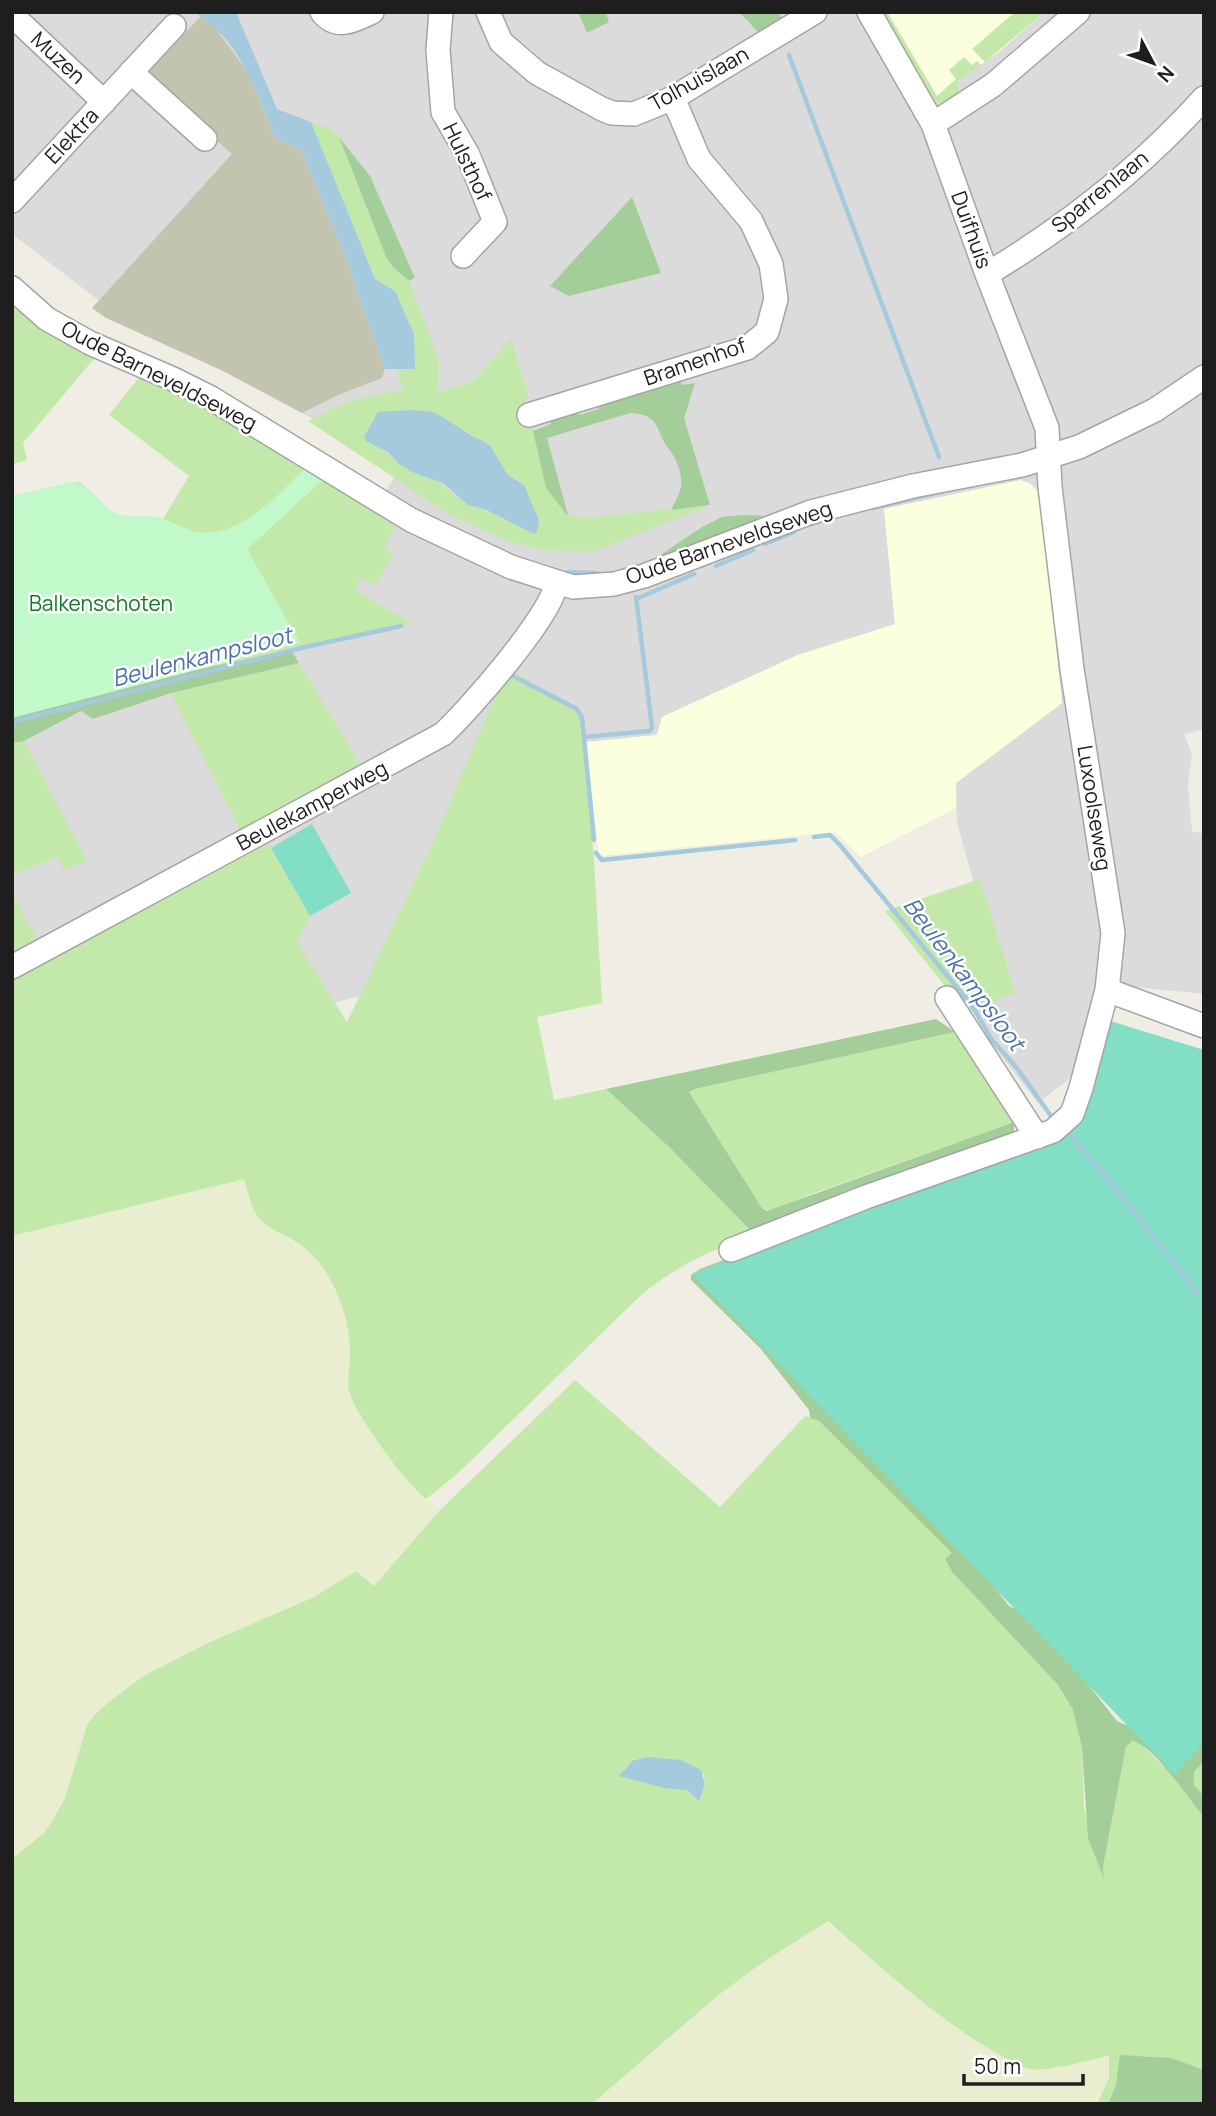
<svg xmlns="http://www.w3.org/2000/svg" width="1216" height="2116" font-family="Manrope,sans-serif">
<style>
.residential{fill:#dcdbdb}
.education{fill:#fbffde}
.construction{fill:#c2c4b0}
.farmland{fill:#e9eed0}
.grass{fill:#c3e9aa;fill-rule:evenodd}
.forest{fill:#a3ce99}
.park{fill:#c1f9cb}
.pitch{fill:#82dec4}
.water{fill:#a5cadd}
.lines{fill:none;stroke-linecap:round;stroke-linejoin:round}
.stream{stroke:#a5cadd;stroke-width:4.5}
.minor-casing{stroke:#a5a5a5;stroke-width:26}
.minor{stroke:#fff;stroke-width:23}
.labels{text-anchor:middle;stroke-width:5;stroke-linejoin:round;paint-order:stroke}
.street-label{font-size:21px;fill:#1e1e1e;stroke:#fff}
.park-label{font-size:21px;fill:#0c7c21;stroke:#fff}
.water-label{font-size:23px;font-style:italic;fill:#4b72ad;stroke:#fff}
</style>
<rect width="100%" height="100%" fill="#efede4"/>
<path class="residential" d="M 12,12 L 1204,12 L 1204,729 L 1184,734 L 1192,754 L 1188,786 L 1192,831 L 1203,834 L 1204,836 L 1204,994 L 1098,983 L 1083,1058 L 1069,1079 L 1038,1103 L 991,1043 L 971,1003 L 1004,990 L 957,823 L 956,783 L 1062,703 L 1021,480 L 884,509 L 895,624 L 798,655 L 662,717 L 657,735 L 586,742 L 572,749 L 440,975 L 253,1024 L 12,956 L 12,708 L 330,586 L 398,471 L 205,354 L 114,312 L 12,234 Z"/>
<path class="education" d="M 887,12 L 1045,12 L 1000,51 L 958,81 L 956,79 L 937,97 Z
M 1021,480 L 1031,484 L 1040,494 L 1062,703 L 956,783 L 956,808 L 861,857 L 835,832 L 599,856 L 586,742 L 657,735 L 662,717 L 798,655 L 895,624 L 884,509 Z"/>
<path class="construction" d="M 201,16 L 211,22 L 249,74 L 275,138 L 301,149 L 342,248 L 385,369 L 382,378 L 338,395 L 302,413 L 221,370 L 106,318 L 92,308 L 232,154 L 145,76 Z"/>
<path class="farmland" d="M 244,1179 L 255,1212 L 283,1236 L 309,1252 L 327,1274 L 349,1322 L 349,1389 L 355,1406 L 414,1490 L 441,1509 L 374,1586 L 356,1571 L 312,1598 L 208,1643 L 145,1675 L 110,1701 L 95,1714 L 65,1798 L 54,1818 L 44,1833 L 12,1859 L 12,1236 Z
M 828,1921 L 908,1991 L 944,2018 L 981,2044 L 1031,2069 L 1052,2068 L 1110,2056 L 1109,2078 L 1097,2104 L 592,2104 L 716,1997 L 759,1965 Z"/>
<path class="grass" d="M 881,12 L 887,12 L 937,96 L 956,79 L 949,70 L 964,57 L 972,65 L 977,61 L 981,65 L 958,81 L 959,95 L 944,103 L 933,101 Z
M 1015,12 L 1024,14 L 1026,12 L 1045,12 L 985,62 L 972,49 Z
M 311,122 L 327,127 L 339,137 L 353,175 L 392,266 L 409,281 L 439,361 L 437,393 L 474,381 L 511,338 L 528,396 L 524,405 L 533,431 L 546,487 L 566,514 L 585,518 L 710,505 L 593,552 L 541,550 L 503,539 L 452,516 L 308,421 L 344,403 L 367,396 L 403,391 L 396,369 L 414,369 L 414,334 L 395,291 L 375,279 ZM 412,410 L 433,412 L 441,416 L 491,447 L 507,474 L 519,480 L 539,520 L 534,533 L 487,510 L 476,507 L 454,495 L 437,480 L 412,472 L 364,437 L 378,412 Z
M 12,301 L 98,354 L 23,443 L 27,460 L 12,464 Z
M 142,374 L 210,410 L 398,522 L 384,548 L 393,554 L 376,585 L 361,578 L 355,590 L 411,623 L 397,628 L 162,677 L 12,496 L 79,482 C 92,489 100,505 113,512 C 128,520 147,515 163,519 L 189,476 L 109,415 Z
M 299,663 L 362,767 L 241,831 L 171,693 Z
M 507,667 L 581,713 L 594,860 L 602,1003 L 537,1017 L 554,1100 L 606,1089 L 669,1147 L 754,1234 C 706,1253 679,1264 639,1297 L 456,1475 L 426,1499 C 407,1485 354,1413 349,1391 C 347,1379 350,1365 350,1353 C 350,1325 342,1302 329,1277 C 321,1263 309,1250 296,1242 C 284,1234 270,1230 260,1219 C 251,1209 248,1192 244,1179 L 12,1236 L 12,976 L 265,839 L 310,916 L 297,942 L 347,1022 L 433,843 Z
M 24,741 L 87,861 L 64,870 L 57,857 L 12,875 L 12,743 Z
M 980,879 L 1015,993 L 966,1012 L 885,911 Z
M 12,894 L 38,941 L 12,955 Z
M 955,1032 L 1014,1122 L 806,1196 C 793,1202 774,1215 762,1208 L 689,1092 L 695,1089 Z
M 575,1380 L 720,1507 L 805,1416 L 819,1421 L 953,1553 L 945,1559 L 952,1572 L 1058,1685 L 1073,1710 L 1082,1748 L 1084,1808 L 1104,1876 L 1103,1867 L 1126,1747 L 1132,1741 L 1138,1741 L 1169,1772 L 1204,1817 L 1204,2070 C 1171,2059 1161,2055 1126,2057 L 1108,2104 L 1097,2104 L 1109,2078 L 1109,2056 C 1089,2060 1048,2072 1030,2069 C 1018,2067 1007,2059 996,2053 C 935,2017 881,1968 828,1921 L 759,1965 L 716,1997 L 592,2104 L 12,2104 L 12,1859 L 44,1833 L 54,1818 L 65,1798 L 87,1725 L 95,1714 L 110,1701 L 145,1675 L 208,1643 L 312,1598 L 356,1571 L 374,1586 L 441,1509 ZM 632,1761 L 704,1774 L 705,1784 L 699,1801 L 687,1790 L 624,1769 Z
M 1204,1761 L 1204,1796 L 1194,1785 L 1194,1772 Z"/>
<path class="forest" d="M 578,12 L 606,12 L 609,22 L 587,33 Z
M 739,12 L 778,12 L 783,21 L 760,34 Z
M 339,137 L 370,176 L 415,278 L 409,281 L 392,266 L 387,259 Z
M 632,197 L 661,273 L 569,296 L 550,286 Z
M 678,377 L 682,385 L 695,383 L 684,418 L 710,505 L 671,510 C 676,500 683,489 681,478 C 680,467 674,455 668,448 C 654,429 662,415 630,413 L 547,438 L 568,515 L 566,514 L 546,488 L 533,431 L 551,424 L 551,414 L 573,407 L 580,415 L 598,409 L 599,405 Z
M 745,515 L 772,516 L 647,564 L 702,527 L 722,517 Z
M 291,650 L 299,663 L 171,693 L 93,719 L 81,711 L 24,741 L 12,743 L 12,716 L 162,677 Z
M 936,1019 L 955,1032 L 695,1089 L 689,1092 L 762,1208 L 767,1211 L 1014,1122 L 1014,1132 L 1010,1137 L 754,1234 L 669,1147 L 606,1089 Z
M 1003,1153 L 938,1513 L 1009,1606 L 1037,1620 L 1117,1721 L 1135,1729 L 1204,1738 L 1204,1761 L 1194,1772 L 1194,1785 L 1204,1796 L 1204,1817 C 1189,1800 1152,1743 1132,1741 L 1126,1747 L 1103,1867 L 1104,1879 L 1088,1838 L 1082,1748 L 1073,1710 L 1058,1685 L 952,1572 L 945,1559 L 952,1553 L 819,1421 L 810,1418 L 809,1410 L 760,1348 L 691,1280 L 691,1275 L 700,1269 Z
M 1120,2055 L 1171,2058 L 1204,2070 L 1204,2104 L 1108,2104 L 1116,2084 Z"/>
<path class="park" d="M 306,467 L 325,478 L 247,549 L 300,643 L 12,718 L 12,496 L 72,482 C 92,485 99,504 115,513 C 129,520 143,513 157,517 C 170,520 180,527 193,531 C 236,542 279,495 306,467 Z"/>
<path class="pitch" d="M 312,824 L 351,893 L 310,916 L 271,848 Z
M 1107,1020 L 1204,1050 L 1204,1742 L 1175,1775 L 692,1274 L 1059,1133 Z"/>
<path class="water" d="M 194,12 L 236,12 L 277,109 L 311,122 L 375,279 L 395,291 L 414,334 L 415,369 L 385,369 L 342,248 L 301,149 L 275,138 C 257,92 239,38 194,12 Z
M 412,410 L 433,412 L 441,416 L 472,436 L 485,442 L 491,447 L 507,474 L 524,485 L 539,520 L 537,532 L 534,534 L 487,510 L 468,505 L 443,483 L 412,472 L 399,464 L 389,453 L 366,441 L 364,437 L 378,412 Z
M 647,1757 L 681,1760 L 701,1770 L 705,1784 L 699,1801 L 687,1790 L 664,1788 L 619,1776 L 632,1761 Z"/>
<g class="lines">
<path class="stream" d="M 789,55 L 939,457
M 873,508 L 952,489
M 810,525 L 824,520
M 765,544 L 794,532
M 716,566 L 753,550
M 568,572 L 597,573
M 636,599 L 694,574
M 513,676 L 577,709 L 582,718 L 594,840
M 12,722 L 301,648 L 401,626
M 584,737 L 650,731 L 652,727 L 636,597
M 814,837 L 830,835 L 840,845 L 972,1006 L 992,1040 L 1017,1068 L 1051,1116
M 596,853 L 602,860 L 795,840
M 1073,1138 L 1107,1178 L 1204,1301"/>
<g class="minor-casing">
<path id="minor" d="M 322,12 C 337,31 355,20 372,12
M 441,12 L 438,50 L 443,112 L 468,155 L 495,222 L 463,256
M 488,12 L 501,42 L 537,73 L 602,109 L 612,113 L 634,114 L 673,98 L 815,12
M 12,15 L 104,102
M 131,72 L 205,139
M 933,124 L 993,85 L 1078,12
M 12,201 L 174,26
M 987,274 C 1067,226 1141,168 1204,98
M 12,288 L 47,319 L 90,343 L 173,379 L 211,398 L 411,520 L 511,567 L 573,587 L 614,584 L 644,576 L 811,512 L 913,486 L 1022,465 L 1079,447 L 1155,410 L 1204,377
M 529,415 L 747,348 L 767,332 L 776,299 L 771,264 L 751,221 L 699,159 L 673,98
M 12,967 L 443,734 C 468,711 554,613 556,583
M 1107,990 L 1204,1026
M 947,998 L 1037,1137
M 731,1250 L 866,1197 L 1053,1131 L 1072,1114 L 1081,1088 L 1107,990 L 1113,933 L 1072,669 L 1050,487 L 1047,428 L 987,274 L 933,124 L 869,12"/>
</g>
<use href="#minor" class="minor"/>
</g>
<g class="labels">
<g class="street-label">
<text transform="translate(58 58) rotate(43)" y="7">Muzen</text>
<text transform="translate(699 79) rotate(-29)" y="7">Tolhuislaan</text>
<text transform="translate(72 136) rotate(-47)" y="7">Elektra</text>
<text transform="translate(467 162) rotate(64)" y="7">Hulsthof</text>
<text transform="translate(1100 192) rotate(-39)" y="7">Sparrenlaan</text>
<text transform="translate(971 230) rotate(70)" y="7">Duifhuis</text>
<text transform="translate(695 362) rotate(-19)" y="7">Bramenhof</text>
<text transform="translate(159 376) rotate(27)" y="7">Oude Barneveldseweg</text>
<text transform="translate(729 543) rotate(-19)" y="7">Oude Barneveldseweg</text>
<text transform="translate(312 806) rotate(-28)" y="7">Beulekamperweg</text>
<text transform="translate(1094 808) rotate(81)" y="7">Luxoolseweg</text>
</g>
<g class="park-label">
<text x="101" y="611">Balkenschoten</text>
</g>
<g class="water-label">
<text transform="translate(202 657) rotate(-14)" y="8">Beulenkampsloot</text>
<text transform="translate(964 974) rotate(53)" y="8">Beulenkampsloot</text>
</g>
</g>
<rect width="1216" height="2116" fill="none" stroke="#1e1e1e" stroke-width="28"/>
<g transform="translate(1153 63) rotate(131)" stroke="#ffffff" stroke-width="5" paint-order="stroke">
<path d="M0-5L12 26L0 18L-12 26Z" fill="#1e1e1e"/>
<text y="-10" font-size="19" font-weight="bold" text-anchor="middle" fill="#1e1e1e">N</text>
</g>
<path d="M964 2074v10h119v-10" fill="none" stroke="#1e1e1e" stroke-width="3.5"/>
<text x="974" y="2074" font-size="21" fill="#1e1e1e" stroke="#ffffff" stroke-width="5" paint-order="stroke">50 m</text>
</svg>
